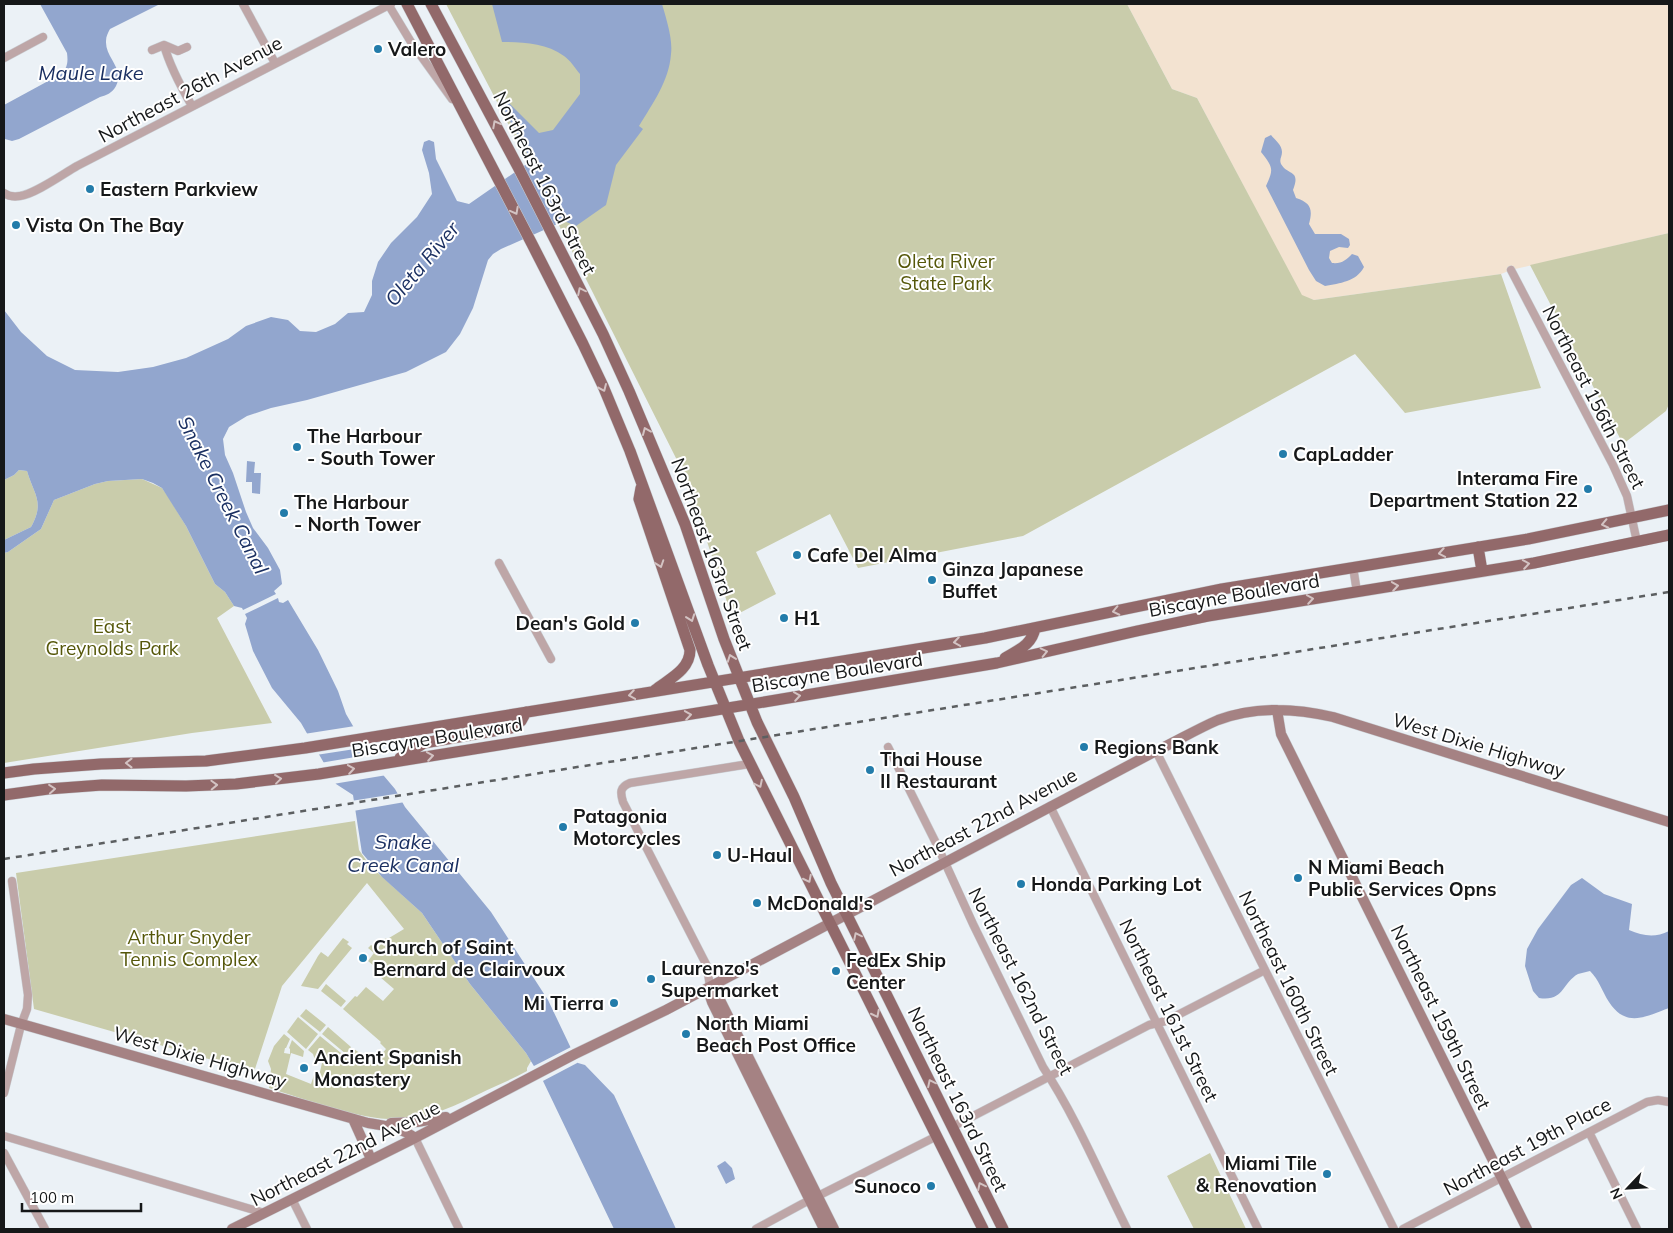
<svg xmlns="http://www.w3.org/2000/svg" width="1673" height="1233" font-family="Mulish,sans-serif">
<style>
.industrial{fill:#f3e3d1}
.green{fill:#c9ccab}
.water{fill:#92a6ce}
.pier{fill:#ebf1f6}
.lines{fill:none;stroke-linecap:round;stroke-linejoin:round}
.street-casing{stroke:#c9ced3;stroke-width:9}
.secondary-casing{stroke:#c9ced3;stroke-width:11}
.primary-casing{stroke:#c9ced3;stroke-width:12}
.street{stroke:#bea6a7;stroke-width:8}
.secondary{stroke:#a58283;stroke-width:10}
.primary{stroke:#92696a;stroke-width:11}
.rail{stroke:#5c5f61;stroke-width:2.5;stroke-dasharray:6 6;stroke-linecap:butt}
.oneway{stroke:#d3c3c3}
.poi-dot{fill:#237caa;stroke:#fff;stroke-width:2}
.labels{text-anchor:middle;stroke-width:4;stroke-linejoin:round;paint-order:stroke}
.poi-label{font-size:19px;font-weight:bold;fill:#161819;stroke:#fff;text-anchor:start}
.street-label{font-size:19px;fill:#161819;stroke:#fff}
.park-label{font-size:19px;fill:#555709;stroke:#fff}
.water-label{font-size:20px;font-style:italic;fill:#1a2f61;stroke:#fff}
</style>
<rect width="100%" height="100%" fill="#ebf1f6"/>
<path class="industrial" d="M 1127,4 L 1669,4 L 1669,233 L 1511,270 L 1501,274 L 1314,300 L 1302,296 L 1197,98 L 1172,89 Z"/>
<path class="green" d="M 446,4 L 1127,4 L 1172,89 L 1197,98 L 1302,295 L 1314,300 L 1501,274 L 1541,388 L 1405,413 L 1355,354 L 1023,536 L 858,568 L 830,514 L 756,552 L 776,594 L 732,617 L 686,478 L 495,98 Z
M 1669,233 L 1669,404 L 1666,411 L 1623,444 L 1530,265 Z
M 19,470 L 27,471 C 34,495 45,502 31,527 L 4,540 L 4,480 L 14,475 Z
M 142,479 L 162,488 L 169,498 L 186,526 L 215,584 L 225,592 L 234,606 L 217,618 L 272,723 L 192,733 L 4,763 L 4,553 L 8,552 L 41,529 L 54,500 L 95,484 L 108,481 Z
M 355,821 L 359,850 L 375,873 L 378,873 L 422,913 L 470,984 L 526,1053 L 531,1061 L 527,1068 L 527,1071 C 511,1080 495,1086 479,1094 C 449,1109 422,1121 388,1119 C 351,1117 305,1099 269,1088 L 271,1069 L 268,1061 L 274,1046 L 284,1034 L 290,1039 L 286,1048 L 285,1048 L 284,1053 L 290,1054 L 290,1049 L 289,1048 L 292,1040 L 304,1051 L 303,1057 L 291,1053 L 286,1074 L 311,1084 L 314,1075 L 319,1076 L 322,1063 L 315,1060 L 313,1054 L 308,1050 L 320,1036 L 346,1057 L 354,1049 L 374,1063 L 386,1049 L 380,1043 L 381,1042 L 343,1009 L 355,996 L 357,997 L 366,987 L 383,1001 L 394,989 L 380,977 L 383,973 L 368,961 L 374,953 L 368,948 L 371,945 L 377,949 L 386,938 L 389,938 L 404,929 L 367,883 L 282,986 L 254,1072 L 34,1009 L 16,873 Z
M 343,938 L 349,942 L 347,944 L 352,948 L 318,989 L 301,986 L 318,956 L 321,952 L 328,957 Z
M 326,984 L 346,1001 L 341,1007 L 321,991 Z
M 306,1009 L 326,1025 L 320,1032 L 300,1016 Z
M 298,1017 L 318,1034 L 306,1049 L 287,1032 Z
M 328,1027 L 351,1047 L 346,1054 L 322,1034 Z
M 1210,1153 L 1246,1229 L 1194,1229 L 1167,1176 Z"/>
<path class="water" d="M 40,4 L 160,4 L 110,29 C 108,33 106,36 106,41 C 105,58 125,68 116,86 C 112,93 107,95 100,97 L 19,139 L 12,141 L 5,139 L 4,105 L 61,74 C 68,68 68,61 67,53 Z
M 492,4 L 662,4 C 666,18 673,39 671,54 C 669,81 653,103 639,126 L 643,129 L 616,165 L 606,205 L 576,226 L 564,221 L 501,249 L 493,254 L 488,260 L 473,308 L 460,334 L 446,352 L 406,372 L 307,400 L 271,408 L 247,416 L 229,427 L 223,439 L 225,455 L 233,473 L 246,512 L 253,528 L 268,548 L 280,570 L 282,584 L 274,591 L 276,594 L 243,610 L 242,608 L 234,606 L 225,592 L 215,584 L 186,526 L 162,488 L 153,483 L 142,479 L 108,481 L 95,484 L 54,500 L 41,529 L 8,552 L 4,553 L 4,540 L 31,527 C 45,502 34,495 27,471 L 19,470 L 14,475 L 4,480 L 4,310 L 21,332 L 47,356 L 75,370 L 118,372 L 153,367 L 186,358 L 228,339 L 246,326 L 271,317 L 288,320 L 300,331 L 316,332 L 335,324 L 348,313 L 364,312 L 372,295 L 372,281 L 378,262 L 391,243 L 417,217 L 432,194 L 429,173 L 422,150 L 424,142 L 429,140 L 434,142 L 436,159 L 457,201 L 469,204 L 531,161 L 500,102 L 509,103 L 539,133 L 553,130 L 580,94 L 580,74 C 575,68 570,60 564,56 C 546,43 523,42 502,42 Z
M 1271,135 C 1275,140 1282,145 1282,152 C 1282,157 1279,159 1281,164 C 1288,176 1301,169 1293,190 L 1296,198 C 1311,203 1313,209 1309,224 L 1315,234 L 1341,234 L 1349,239 L 1350,245 L 1348,248 L 1339,247 L 1330,251 L 1329,258 L 1332,263 C 1342,264 1346,260 1352,254 L 1358,256 L 1364,267 C 1356,282 1340,283 1325,286 L 1316,281 L 1309,270 L 1266,186 C 1274,169 1273,167 1261,152 L 1265,138 Z
M 247,461 L 255,462 L 254,473 L 261,473 L 260,494 L 252,493 L 252,482 L 246,482 Z
M 278,598 L 279,602 L 283,603 L 288,600 L 318,650 L 338,691 L 346,714 L 367,750 L 384,776 L 395,789 L 405,807 L 491,912 L 548,1000 L 578,1063 L 585,1065 L 614,1095 L 676,1229 L 614,1229 L 543,1081 L 526,1053 L 470,984 L 422,913 L 382,877 L 362,853 L 353,795 L 336,784 L 301,723 L 272,688 L 253,651 L 245,624 L 247,618 L 245,614 Z
M 1582,878 L 1604,894 L 1632,904 L 1629,930 C 1643,936 1655,938 1669,931 L 1669,1008 C 1645,1017 1626,1028 1609,1002 C 1602,991 1599,980 1590,971 C 1586,972 1582,973 1578,974 C 1562,983 1564,1002 1539,998 L 1533,991 L 1525,966 L 1527,949 L 1538,929 L 1571,885 Z
M 725,1161 L 732,1168 L 735,1179 L 726,1184 L 717,1166 Z"/>
<path class="pier" d="M 355,726 L 368,747 L 316,755 L 304,734 Z
M 373,754 L 387,775 L 333,784 L 320,763 Z
M 401,793 L 405,802 L 353,811 L 351,801 Z
M 571,1047 L 579,1062 L 541,1082 L 532,1067 Z"/>
<g class="lines">
<g class="street-casing">
<path id="street" d="M 243,4 L 275,63
M 388,4 L 411,42 L 452,99
M 164,45 C 170,67 181,87 192,106
M 152,50 L 164,45 L 178,51 L 187,47
M 4,58 L 43,37
M 4,193 C 8,196 14,197 20,196 C 35,194 63,174 77,166 L 391,4
M 1511,270 L 1613,465 L 1627,496 L 1637,542
M 499,563 L 551,659
M 1353,567 L 1357,592
M 888,747 L 937,845 L 973,924 L 1043,1067 C 1076,1117 1100,1175 1127,1229
M 1156,751 L 1394,1229
M 1050,806 L 1258,1229
M 710,987 L 707,966 L 623,802 C 620,792 620,787 630,783 L 749,764
M 4,1093 L 21,1025 L 27,1009 L 28,995 L 12,881
M 952,1127 L 1149,1025 L 1166,1021 L 1265,970
M 1589,1132 L 1637,1229
M 4,1136 L 264,1213
M 415,1138 L 459,1229
M 4,1153 L 45,1229
M 292,1199 L 307,1229
M 756,1229 L 802,1204 L 937,1136
M 1403,1229 L 1647,1102 L 1658,1100 L 1669,1102"/>
</g>
<g class="secondary-casing">
<path id="secondary" d="M 1277,710 L 1281,734 L 1527,1229
M 710,987 L 717,994 L 834,1229
M 710,987 L 710,996 L 712,1002 L 824,1229
M 4,1019 L 368,1123 C 385,1126 401,1127 415,1138
M 353,1119 L 371,1159
M 391,1123 L 417,1122 L 446,1117
M 232,1229 L 415,1138 L 575,1054 L 666,1010 L 1156,751 C 1177,741 1197,729 1218,720 C 1255,706 1295,708 1333,717 L 1669,822"/>
</g>
<g class="primary-casing">
<path id="primary" d="M 407,4 L 532,244 L 583,344 L 603,386 L 630,451 L 708,665 L 739,741 L 983,1229
M 431,4 L 518,167 L 603,334 L 629,391 L 685,524 L 724,639 L 757,722 L 794,797 L 831,883 L 1003,1229
M 641,488 L 639,499 L 690,650 C 690,670 669,679 655,690
M 1478,547 L 1482,571
M 1005,658 C 1018,650 1032,645 1035,628
M 400,758 L 424,743 L 511,728 L 521,721 L 526,712
M 4,773 L 34,769 L 101,764 L 206,761 L 305,748 L 985,638 L 1222,589 L 1528,539 L 1669,510
M 4,795 L 48,789 L 102,785 L 186,786 L 236,784 L 319,774 L 710,711 L 997,663 L 1137,631 L 1208,616 L 1534,563 L 1669,535"/>
</g>
<use href="#street" class="street"/>
<use href="#secondary" class="secondary"/>
<use href="#primary" class="primary"/>
<path class="rail" d="M 4,859 L 1669,592"/>
</g>
<defs><path id="oneway-chevron" d="M-2-3.5L2.5 0L-2 3.5" fill="none" stroke-width="1.6" stroke-linecap="round" stroke-linejoin="round" transform="scale(1.25)"/></defs>
<g class="oneway">
<use href="#oneway-chevron" transform="translate(496 124) rotate(-118)"/>
<use href="#oneway-chevron" transform="translate(515 211) rotate(62)"/>
<use href="#oneway-chevron" transform="translate(581 291) rotate(-116)"/>
<use href="#oneway-chevron" transform="translate(603 388) rotate(66)"/>
<use href="#oneway-chevron" transform="translate(646 431) rotate(-113)"/>
<use href="#oneway-chevron" transform="translate(1605 524) rotate(168)"/>
<use href="#oneway-chevron" transform="translate(1442 553) rotate(170)"/>
<use href="#oneway-chevron" transform="translate(660 564) rotate(71)"/>
<use href="#oneway-chevron" transform="translate(1526 564) rotate(-9)"/>
<use href="#oneway-chevron" transform="translate(1395 586) rotate(-9)"/>
<use href="#oneway-chevron" transform="translate(1310 599) rotate(-9)"/>
<use href="#oneway-chevron" transform="translate(1116 611) rotate(168)"/>
<use href="#oneway-chevron" transform="translate(691 618) rotate(70)"/>
<use href="#oneway-chevron" transform="translate(957 642) rotate(171)"/>
<use href="#oneway-chevron" transform="translate(1044 652) rotate(-13)"/>
<use href="#oneway-chevron" transform="translate(731 658) rotate(-110)"/>
<use href="#oneway-chevron" transform="translate(632 695) rotate(171)"/>
<use href="#oneway-chevron" transform="translate(797 696) rotate(-9)"/>
<use href="#oneway-chevron" transform="translate(688 715) rotate(-9)"/>
<use href="#oneway-chevron" transform="translate(430 756) rotate(-9)"/>
<use href="#oneway-chevron" transform="translate(129 763) rotate(180)"/>
<use href="#oneway-chevron" transform="translate(351 769) rotate(-9)"/>
<use href="#oneway-chevron" transform="translate(278 779) rotate(-7)"/>
<use href="#oneway-chevron" transform="translate(759 784) rotate(64)"/>
<use href="#oneway-chevron" transform="translate(214 785) rotate(-2)"/>
<use href="#oneway-chevron" transform="translate(52 789) rotate(-5)"/>
<use href="#oneway-chevron" transform="translate(808 879) rotate(63)"/>
<use href="#oneway-chevron" transform="translate(857 936) rotate(-116)"/>
<use href="#oneway-chevron" transform="translate(876 1014) rotate(63)"/>
<use href="#oneway-chevron" transform="translate(931 1083) rotate(-116)"/>
<use href="#oneway-chevron" transform="translate(981 1186) rotate(-116)"/>
</g>
<g class="poi-dot">
<circle cx="378" cy="49" r="5"/>
<circle cx="90" cy="189" r="5"/>
<circle cx="16" cy="225" r="5"/>
<circle cx="297" cy="447" r="5"/>
<circle cx="1283" cy="454" r="5"/>
<circle cx="1588" cy="489" r="5"/>
<circle cx="284" cy="513" r="5"/>
<circle cx="797" cy="555" r="5"/>
<circle cx="932" cy="580" r="5"/>
<circle cx="784" cy="618" r="5"/>
<circle cx="635" cy="623" r="5"/>
<circle cx="1084" cy="747" r="5"/>
<circle cx="870" cy="770" r="5"/>
<circle cx="563" cy="827" r="5"/>
<circle cx="717" cy="855" r="5"/>
<circle cx="1298" cy="878" r="5"/>
<circle cx="1021" cy="884" r="5"/>
<circle cx="757" cy="903" r="5"/>
<circle cx="363" cy="958" r="5"/>
<circle cx="836" cy="971" r="5"/>
<circle cx="651" cy="979" r="5"/>
<circle cx="614" cy="1003" r="5"/>
<circle cx="686" cy="1034" r="5"/>
<circle cx="304" cy="1068" r="5"/>
<circle cx="1327" cy="1174" r="5"/>
<circle cx="931" cy="1186" r="5"/>
</g>
<g class="labels">
<g class="poi-label">
<text x="388" y="56">Valero</text>
<text x="100" y="196">Eastern Parkview</text>
<text x="26" y="232">Vista On The Bay</text>
<text x="307" y="443">The Harbour<tspan x="307" dy="22">- South Tower</tspan></text>
<text x="1293" y="461">CapLadder</text>
<text x="1578" y="485" text-anchor="end">Interama Fire<tspan x="1578" dy="22">Department Station 22</tspan></text>
<text x="294" y="509">The Harbour<tspan x="294" dy="22">- North Tower</tspan></text>
<text x="807" y="562">Cafe Del Alma</text>
<text x="942" y="576">Ginza Japanese<tspan x="942" dy="22">Buffet</tspan></text>
<text x="794" y="625">H1</text>
<text x="625" y="630" text-anchor="end">Dean's Gold</text>
<text x="1094" y="754">Regions Bank</text>
<text x="880" y="766">Thai House<tspan x="880" dy="22">II Restaurant</tspan></text>
<text x="573" y="823">Patagonia<tspan x="573" dy="22">Motorcycles</tspan></text>
<text x="727" y="862">U-Haul</text>
<text x="1308" y="874">N Miami Beach<tspan x="1308" dy="22">Public Services Opns</tspan></text>
<text x="1031" y="891">Honda Parking Lot</text>
<text x="767" y="910">McDonald's</text>
<text x="373" y="954">Church of Saint<tspan x="373" dy="22">Bernard de Clairvoux</tspan></text>
<text x="846" y="967">FedEx Ship<tspan x="846" dy="22">Center</tspan></text>
<text x="661" y="975">Laurenzo's<tspan x="661" dy="22">Supermarket</tspan></text>
<text x="604" y="1010" text-anchor="end">Mi Tierra</text>
<text x="696" y="1030">North Miami<tspan x="696" dy="22">Beach Post Office</tspan></text>
<text x="314" y="1064">Ancient Spanish<tspan x="314" dy="22">Monastery</tspan></text>
<text x="1317" y="1170" text-anchor="end">Miami Tile<tspan x="1317" dy="22">&amp; Renovation</tspan></text>
<text x="921" y="1193" text-anchor="end">Sunoco</text>
</g>
<g class="street-label">
<text transform="translate(190 89) rotate(-28)" y="7">Northeast 26th Avenue</text>
<text transform="translate(545 183) rotate(63)" y="7">Northeast 163rd Street</text>
<text transform="translate(1594 397) rotate(63)" y="7">Northeast 156th Street</text>
<text transform="translate(712 554) rotate(70)" y="7">Northeast 163rd Street</text>
<text transform="translate(1234 595) rotate(-10)" y="7">Biscayne Boulevard</text>
<text transform="translate(837 672) rotate(-9)" y="7">Biscayne Boulevard</text>
<text transform="translate(437 737) rotate(-9)" y="7">Biscayne Boulevard</text>
<text transform="translate(1479 745) rotate(17)" y="7">West Dixie Highway</text>
<text transform="translate(983 822) rotate(-28)" y="7">Northeast 22nd Avenue</text>
<text transform="translate(1021 981) rotate(63)" y="7">Northeast 162nd Street</text>
<text transform="translate(1289 983) rotate(64)" y="7">Northeast 160th Street</text>
<text transform="translate(1169 1010) rotate(64)" y="7">Northeast 161st Street</text>
<text transform="translate(1441 1017) rotate(64)" y="7">Northeast 159th Street</text>
<text transform="translate(200 1057) rotate(16)" y="7">West Dixie Highway</text>
<text transform="translate(958 1099) rotate(64)" y="7">Northeast 163rd Street</text>
<text transform="translate(1527 1146) rotate(-28)" y="7">Northeast 19th Place</text>
<text transform="translate(345 1153) rotate(-27)" y="7">Northeast 22nd Avenue</text>
</g>
<g class="park-label">
<text x="946" y="268">Oleta River<tspan x="946" dy="22">State Park</tspan></text>
<text x="112" y="633">East<tspan x="112" dy="22">Greynolds Park</tspan></text>
<text x="189" y="944">Arthur Snyder<tspan x="189" dy="22">Tennis Complex</tspan></text>
</g>
<g class="water-label">
<text x="91" y="80">Maule Lake</text>
<text transform="translate(422 264) rotate(-50)" y="7">Oleta River</text>
<text transform="translate(223 495) rotate(63)" y="7">Snake Creek Canal</text>
<text x="403" y="849">Snake<tspan x="403" dy="23">Creek Canal</tspan></text>
</g>
</g>
<rect width="1673" height="1233" fill="none" stroke="#161819" stroke-width="10"/>
<g transform="translate(1628 1188) rotate(245)" stroke="#ffffff" stroke-width="4" paint-order="stroke">
<path d="M0-4L9 19L0 12L-9 19Z" fill="#161819"/>
<text y="-8" font-size="14" font-weight="bold" text-anchor="middle" fill="#161819">N</text>
</g>
<path d="M22 1203v8h119v-8" fill="none" stroke="#161819" stroke-width="2.5"/>
<text x="30" y="1203" font-size="15" fill="#161819" stroke="#ffffff" stroke-width="4" paint-order="stroke">100 m</text>
</svg>
